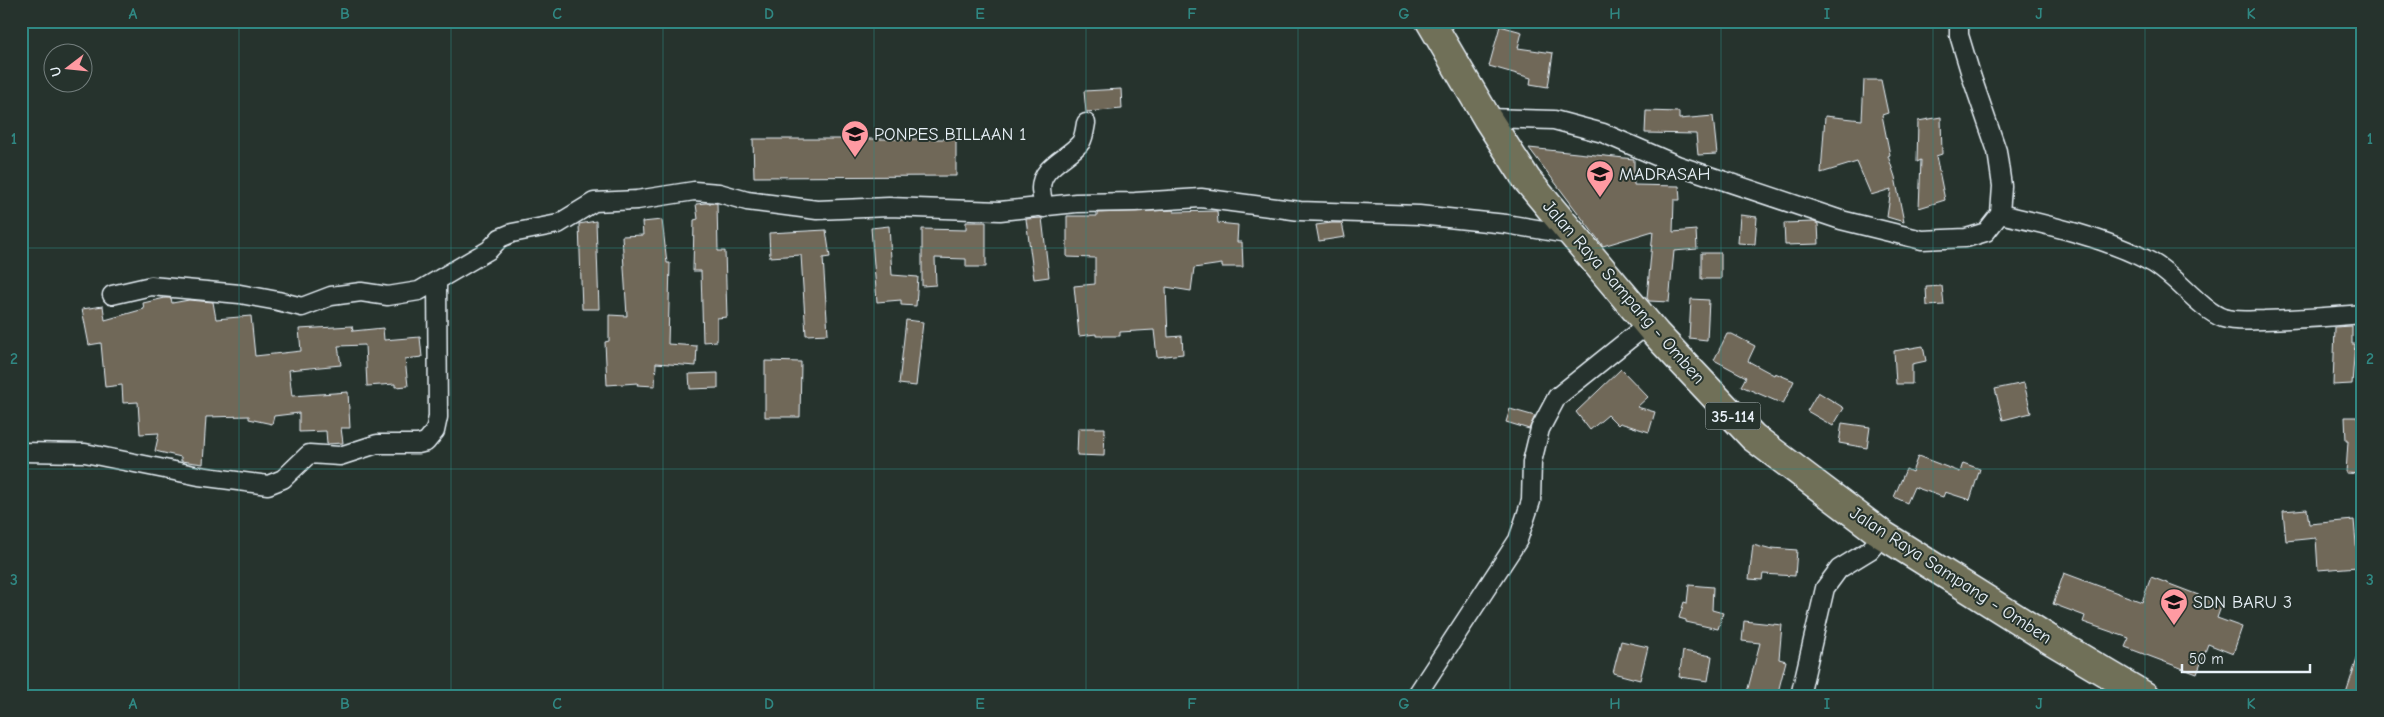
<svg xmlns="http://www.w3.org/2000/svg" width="2384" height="717" font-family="'Comic Neue',sans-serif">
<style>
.building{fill:#706759;stroke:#e8f1f8}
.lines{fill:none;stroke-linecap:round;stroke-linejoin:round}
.street-casing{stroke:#e8f1f8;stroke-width:21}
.primary-casing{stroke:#e8f1f8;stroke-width:31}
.street{stroke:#26332d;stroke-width:18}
.primary{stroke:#706f59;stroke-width:28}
.grid{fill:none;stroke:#308883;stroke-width:1;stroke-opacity:0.55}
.labels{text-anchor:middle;stroke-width:4;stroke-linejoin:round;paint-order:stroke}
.shield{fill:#26332d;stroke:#aeb8bb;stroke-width:1}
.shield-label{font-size:16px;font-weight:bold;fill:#e8f1f8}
.poi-label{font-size:18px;fill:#e8f1f8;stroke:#26332d;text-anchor:start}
.street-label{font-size:18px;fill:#e8f1f8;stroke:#26332d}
.neatline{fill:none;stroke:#308883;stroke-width:2}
.grid-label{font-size:16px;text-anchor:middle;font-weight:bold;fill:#308883}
</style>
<rect width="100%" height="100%" fill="#26332d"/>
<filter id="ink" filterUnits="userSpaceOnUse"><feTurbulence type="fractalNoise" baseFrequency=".02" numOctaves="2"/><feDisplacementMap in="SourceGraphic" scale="10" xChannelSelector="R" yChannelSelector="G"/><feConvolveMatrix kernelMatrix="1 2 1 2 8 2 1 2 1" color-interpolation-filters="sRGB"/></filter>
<g filter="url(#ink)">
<path class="building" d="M 1500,26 L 1522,32 L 1518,48 L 1553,53 L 1548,87 L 1530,84 L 1531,78 L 1489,66 Z
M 1864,80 L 1881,80 L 1888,113 L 1882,115 L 1890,155 L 1888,156 L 1895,177 L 1904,222 L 1887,217 L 1891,189 L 1871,195 L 1857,162 L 1821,173 L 1825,116 L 1862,120 Z
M 1121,89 L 1122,109 L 1086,112 L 1084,91 Z
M 1646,111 L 1679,112 L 1679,119 L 1713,116 L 1717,154 L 1698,155 L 1696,134 L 1645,133 Z
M 1941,117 L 1942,154 L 1936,156 L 1945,200 L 1919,208 L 1921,160 L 1917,162 L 1918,121 Z
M 753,139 L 956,139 L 956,176 L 754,177 Z
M 1529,148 L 1634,159 L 1634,185 L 1679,186 L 1680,200 L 1674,200 L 1673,232 L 1696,230 L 1697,249 L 1674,251 L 1669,302 L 1649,301 L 1647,298 L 1653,231 L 1603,246 Z
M 706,203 L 717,203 L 718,251 L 725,251 L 727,317 L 717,318 L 717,341 L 703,342 L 701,271 L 693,271 L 694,220 L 698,219 L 696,204 Z
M 1173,210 L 1174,212 L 1217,211 L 1218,223 L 1238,225 L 1237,242 L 1242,242 L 1243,267 L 1222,267 L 1222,264 L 1194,268 L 1191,291 L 1166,287 L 1168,337 L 1182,336 L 1183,354 L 1157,357 L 1154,330 L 1120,332 L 1120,336 L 1096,336 L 1096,334 L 1079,336 L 1074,286 L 1095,284 L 1095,258 L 1067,257 L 1067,216 L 1097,216 L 1097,213 Z
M 1740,215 L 1757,217 L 1755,244 L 1738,243 Z
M 1042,218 L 1049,277 L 1034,279 L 1026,219 Z
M 662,220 L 667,263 L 670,263 L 668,344 L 697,346 L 696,366 L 656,363 L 655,386 L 637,385 L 638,383 L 607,385 L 605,342 L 609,341 L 609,315 L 627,316 L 622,236 L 643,235 L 642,222 Z
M 596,221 L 599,309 L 582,309 L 579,224 Z
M 966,222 L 986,222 L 986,267 L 966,267 L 966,259 L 935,258 L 936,285 L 922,286 L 922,229 L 966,230 Z
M 1814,222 L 1818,224 L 1819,244 L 1785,245 L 1784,223 Z
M 1332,223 L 1342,223 L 1345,237 L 1319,241 L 1316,225 Z
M 889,226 L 892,275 L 918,277 L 916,306 L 901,305 L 901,300 L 877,302 L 871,228 Z
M 826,230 L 830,257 L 823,258 L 828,334 L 806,335 L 801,255 L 770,257 L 769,233 Z
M 1701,253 L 1721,253 L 1721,279 L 1701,279 Z
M 1942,286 L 1944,305 L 1927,306 L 1926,287 Z
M 165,298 L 171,298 L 172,303 L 189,300 L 213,302 L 216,319 L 251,316 L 255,356 L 301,351 L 299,329 L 352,326 L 353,331 L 383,328 L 384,340 L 420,337 L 422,357 L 405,359 L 408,386 L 395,387 L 395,384 L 367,386 L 365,345 L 338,346 L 341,365 L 289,370 L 292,396 L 348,392 L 350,428 L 341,428 L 343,443 L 327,444 L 326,431 L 299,432 L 299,413 L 274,416 L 272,424 L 249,419 L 249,416 L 206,417 L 203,464 L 181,461 L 181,457 L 155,451 L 159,433 L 140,434 L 138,402 L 123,403 L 122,385 L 105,387 L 101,343 L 89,345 L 82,309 L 103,306 L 105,320 L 144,309 L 143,303 Z
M 1691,299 L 1709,300 L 1707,340 L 1689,338 Z
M 906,320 L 923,322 L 916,386 L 899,384 Z
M 2352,326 L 2352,344 L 2355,344 L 2352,384 L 2333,385 L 2335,327 Z
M 1727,334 L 1732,334 L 1755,346 L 1748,361 L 1774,375 L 1775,373 L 1794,381 L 1783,404 L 1741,386 L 1746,377 L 1714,360 Z
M 1923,346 L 1926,361 L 1912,364 L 1912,384 L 1896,384 L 1894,351 Z
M 765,361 L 801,362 L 800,417 L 765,417 Z
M 1621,369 L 1648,397 L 1637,407 L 1655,412 L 1649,432 L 1620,423 L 1618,425 L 1608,415 L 1590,430 L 1576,412 Z
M 718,373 L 718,388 L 690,389 L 689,374 Z
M 2024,383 L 2031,413 L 2003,420 L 1995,389 Z
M 1818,392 L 1844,408 L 1833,426 L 1807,411 Z
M 1510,409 L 1535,416 L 1529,429 L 1506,422 Z
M 2345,417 L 2363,417 L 2363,474 L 2346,473 L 2348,441 L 2346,441 Z
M 1842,423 L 1870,427 L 1867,448 L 1839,443 Z
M 1078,428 L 1105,428 L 1104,456 L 1077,455 Z
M 1918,456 L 1960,472 L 1963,463 L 1980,469 L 1970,500 L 1945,492 L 1943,497 L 1914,487 L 1907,503 L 1894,497 L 1906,469 L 1912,472 Z
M 2307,509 L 2309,524 L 2354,520 L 2358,567 L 2318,570 L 2316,538 L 2286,541 L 2283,511 Z
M 1753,545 L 1772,550 L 1772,548 L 1797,550 L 1795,576 L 1763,574 L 1762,580 L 1749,579 Z
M 2064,573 L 2142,602 L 2151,577 L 2222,604 L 2217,618 L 2242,627 L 2233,654 L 2208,644 L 2197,674 L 2125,647 L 2129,638 L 2083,622 L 2085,616 L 2053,604 Z
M 1689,585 L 1713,587 L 1712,610 L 1723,613 L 1718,629 L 1686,622 L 1686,620 L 1679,618 L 1684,602 L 1687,603 Z
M 1744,621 L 1782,625 L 1779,659 L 1786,661 L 1777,696 L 1746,696 L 1760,643 L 1742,641 Z
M 1621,641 L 1648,647 L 1640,680 L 1613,673 Z
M 2360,650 L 2363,650 L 2363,696 L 2345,696 Z
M 1683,651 L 1712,656 L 1708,681 L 1679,677 Z"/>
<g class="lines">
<g class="street-casing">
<path id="street" d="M 1487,118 L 1554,120 L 1603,133 L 1677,165 L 1841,220 L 1922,240 L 1966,238 L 1986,232 L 2000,214 L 2002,186 L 1997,151 L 1972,78 L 1959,35 L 1959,21
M 1044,208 C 1043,201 1041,194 1041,188 C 1041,166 1070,157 1081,142 C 1084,137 1085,129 1086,123
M 2000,214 C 2049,225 2106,238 2151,262 C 2176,275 2199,309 2223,318 C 2235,322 2252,320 2264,320 C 2297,319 2330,317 2363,314
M 112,295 L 151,286 L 240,294 L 278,301 L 302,307 L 331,296 L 361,292 L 388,296 L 419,291 L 489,250 L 500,238 L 512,233 L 558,224 L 594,202 L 637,200 L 694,191 L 719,193 L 747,201 L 817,210 L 889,207 L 1000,211 L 1076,203 L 1135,202 L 1201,198 L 1300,211 L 1419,215 L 1506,224 L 1573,235
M 21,452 L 85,453 L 199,476 L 268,485 L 283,479 L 309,454 L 340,456 L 377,444 L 418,444 L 426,442 L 435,431 L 438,417 L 437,281
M 1416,696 L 1518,540 L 1531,501 L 1532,462 L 1540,429 L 1557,397 L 1648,324
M 1800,696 L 1825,588 L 1839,569 L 1870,550 L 1883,535"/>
</g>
<g class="primary-casing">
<path id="primary" d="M 1430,21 L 1487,118 L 1527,180 L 1656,334 L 1753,437 L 1883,535 L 2049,639 L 2145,696"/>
</g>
<use href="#street" class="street"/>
<use href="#primary" class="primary"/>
</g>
</g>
<path class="grid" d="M 239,21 L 239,696M 451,21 L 451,696M 663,21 L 663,696M 874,21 L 874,696M 1086,21 L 1086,696M 1298,21 L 1298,696M 1510,21 L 1510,696M 1721,21 L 1721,696M 1933,21 L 1933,696M 2145,21 L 2145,696M 21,248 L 2363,248M 21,469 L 2363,469"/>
<defs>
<g id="school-pin" transform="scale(1.4375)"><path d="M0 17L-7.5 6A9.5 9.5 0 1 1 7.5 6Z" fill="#ff9aa2" stroke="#26332d"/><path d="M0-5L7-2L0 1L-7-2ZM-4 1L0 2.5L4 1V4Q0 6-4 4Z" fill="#111"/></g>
</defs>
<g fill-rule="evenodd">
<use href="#school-pin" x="855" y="134"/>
<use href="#school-pin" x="1600" y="174"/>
<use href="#school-pin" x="2174" y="602"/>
</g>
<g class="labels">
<rect class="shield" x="1705.5" y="402.5" width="55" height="27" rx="4"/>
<g class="shield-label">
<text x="1733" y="422">35-114</text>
</g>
<g class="poi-label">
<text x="874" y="140">PONPES BILLAAN 1</text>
<text x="1619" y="180">MADRASAH</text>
<text x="2193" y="608">SDN BARU 3</text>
</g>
<g class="street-label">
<text transform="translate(1624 292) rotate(49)" y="6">Jalan Raya Sampang - Omben</text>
<text transform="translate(1951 575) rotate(33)" y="6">Jalan Raya Sampang - Omben</text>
</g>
</g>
<rect width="2384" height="717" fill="none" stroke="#26332d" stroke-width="55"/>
<g transform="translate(68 68) rotate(254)"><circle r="24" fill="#26332d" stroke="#747f7e"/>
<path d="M0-4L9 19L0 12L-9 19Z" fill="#ff9aa2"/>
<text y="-8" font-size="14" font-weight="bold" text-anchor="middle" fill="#e8f1f8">U</text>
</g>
<path d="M2182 664v8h128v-8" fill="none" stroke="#e8f1f8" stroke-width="2.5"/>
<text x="2189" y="664" font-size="15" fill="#e8f1f8" stroke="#26332d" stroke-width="4" paint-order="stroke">50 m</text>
<rect x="28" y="28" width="2328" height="662" class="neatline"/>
<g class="grid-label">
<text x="133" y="19">A</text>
<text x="345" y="19">B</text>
<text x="557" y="19">C</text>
<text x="769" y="19">D</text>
<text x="980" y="19">E</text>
<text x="1192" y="19">F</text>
<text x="1404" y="19">G</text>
<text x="1615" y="19">H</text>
<text x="1827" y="19">I</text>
<text x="2039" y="19">J</text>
<text x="2251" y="19">K</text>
<text x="14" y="144">1</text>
<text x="2370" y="144">1</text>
<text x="14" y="364">2</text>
<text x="2370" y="364">2</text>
<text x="14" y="585">3</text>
<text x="2370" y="585">3</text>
<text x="133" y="709">A</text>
<text x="345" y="709">B</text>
<text x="557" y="709">C</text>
<text x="769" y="709">D</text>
<text x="980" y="709">E</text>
<text x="1192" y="709">F</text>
<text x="1404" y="709">G</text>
<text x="1615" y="709">H</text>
<text x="1827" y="709">I</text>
<text x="2039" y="709">J</text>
<text x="2251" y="709">K</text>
</g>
</svg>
